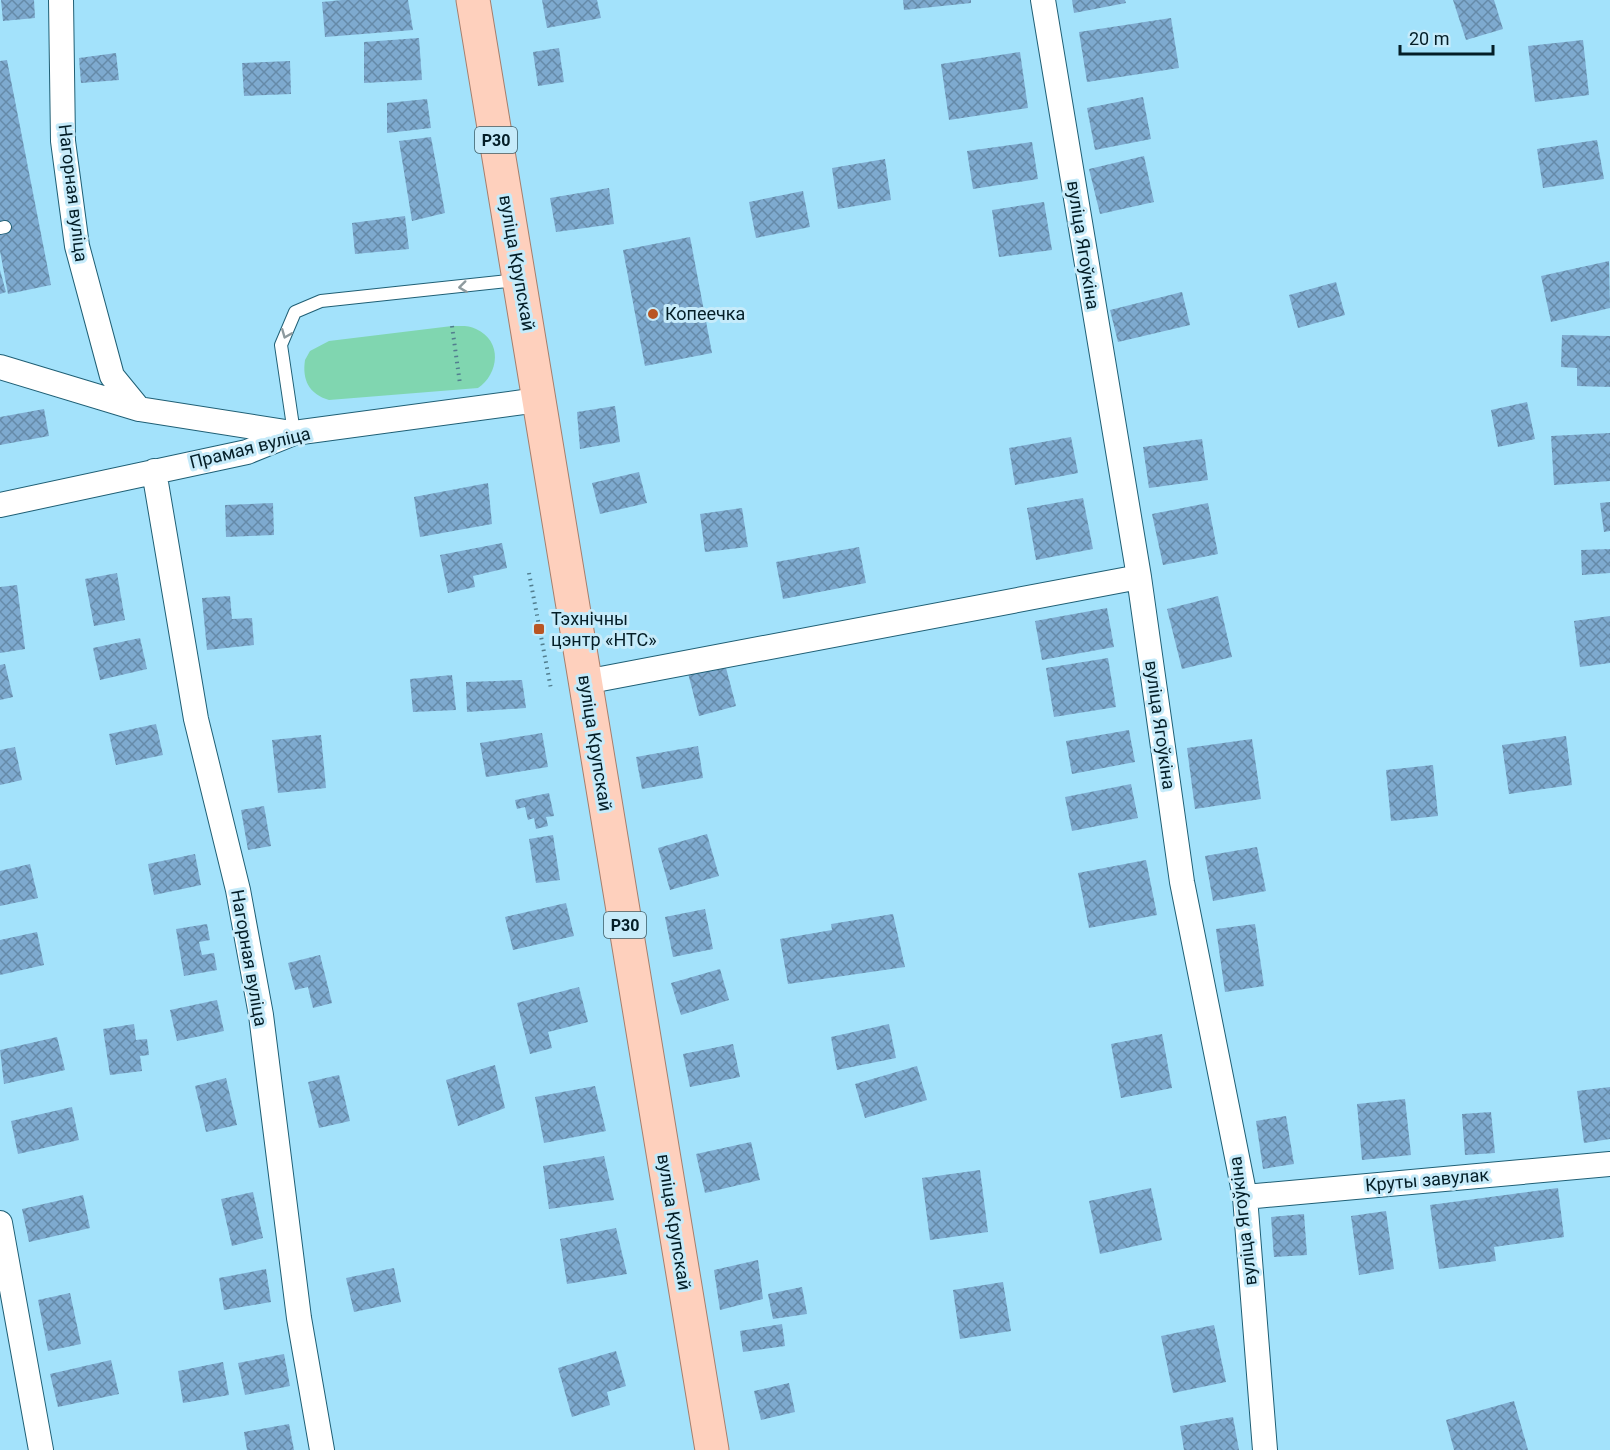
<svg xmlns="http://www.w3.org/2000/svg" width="1610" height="1450" font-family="Roboto,sans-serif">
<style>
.green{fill:#80d6b0}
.building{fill:url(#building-cross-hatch)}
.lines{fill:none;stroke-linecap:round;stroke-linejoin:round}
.lane-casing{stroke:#1f5f75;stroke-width:14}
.street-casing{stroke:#1f5f75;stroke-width:26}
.primary-casing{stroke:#a67e6c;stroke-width:35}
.path{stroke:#527e8f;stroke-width:4;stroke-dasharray:1.5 4.5;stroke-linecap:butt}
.lane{stroke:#fff;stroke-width:12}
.street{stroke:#fff;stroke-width:24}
.primary{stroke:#fed0bd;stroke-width:33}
.oneway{stroke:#8e9a9e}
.poi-dot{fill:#b95523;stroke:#c6ebfa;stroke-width:2}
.labels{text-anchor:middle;stroke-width:6;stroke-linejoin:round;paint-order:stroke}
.shield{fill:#c6ebfa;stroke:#3e5c66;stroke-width:1.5}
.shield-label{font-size:16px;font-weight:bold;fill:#041e27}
.street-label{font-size:18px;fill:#041e27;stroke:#c6ebfa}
.poi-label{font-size:18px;fill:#041e27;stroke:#c6ebfa;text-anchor:start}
</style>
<defs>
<pattern id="building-cross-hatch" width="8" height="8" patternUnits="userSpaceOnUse" patternTransform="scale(1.5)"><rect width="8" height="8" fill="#7eaacf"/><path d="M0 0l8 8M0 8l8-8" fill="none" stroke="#658aa8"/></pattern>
</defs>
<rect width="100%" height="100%" fill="#a3e2fb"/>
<path class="green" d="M 452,326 C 461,326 469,325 476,329 C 503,341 499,374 478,388 L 329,400 C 309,394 302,380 305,360 L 310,351 L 329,341 Z"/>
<path class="building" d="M 1,0 L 34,0 L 35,18 L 3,21 Z
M 342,0 L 408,0 L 413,30 L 325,37 L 322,2 Z
M 542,0 L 597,0 L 601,18 L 547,28 Z
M 903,0 L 971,0 L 971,3 L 904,10 Z
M 1072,0 L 1125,0 L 1126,3 L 1074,13 Z
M 1453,0 L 1494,0 L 1503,29 L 1466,40 Z
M 1171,18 L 1179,68 L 1087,82 L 1079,32 Z
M 419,38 L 422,80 L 364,83 L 364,42 Z
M 1583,40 L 1589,95 L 1535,102 L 1528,46 Z
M 559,48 L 564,82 L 538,86 L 533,52 Z
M 1020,52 L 1028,108 L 949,120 L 941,64 Z
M 116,53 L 119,80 L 81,83 L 79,58 Z
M 7,60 L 51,285 L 8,294 L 0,251 L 0,61 Z
M 290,61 L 291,94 L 244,96 L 242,63 Z
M 1143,97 L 1151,139 L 1095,150 L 1087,108 Z
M 427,99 L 431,128 L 387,133 L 387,103 Z
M 431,137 L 445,213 L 412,221 L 399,141 Z
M 1597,140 L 1604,179 L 1543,188 L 1537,149 Z
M 1032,142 L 1038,179 L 973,189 L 967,151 Z
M 1144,156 L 1154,202 L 1100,214 L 1089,169 Z
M 885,159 L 891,200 L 838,209 L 832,168 Z
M 609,188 L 614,224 L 556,232 L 550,198 Z
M 803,191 L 810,227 L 756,238 L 749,202 Z
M 1044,202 L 1052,250 L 999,257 L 992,210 Z
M 405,216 L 409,249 L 355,254 L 352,223 Z
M 690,237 L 712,353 L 645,366 L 623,250 Z
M 1609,261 L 1610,308 L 1551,322 L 1541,276 Z
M 0,270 L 6,292 L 0,294 Z
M 1336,282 L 1345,315 L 1298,328 L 1289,295 Z
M 1182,292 L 1190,325 L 1118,342 L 1110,310 Z
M 1562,335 L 1610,336 L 1610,387 L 1577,386 L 1577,368 L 1561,367 Z
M 1527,402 L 1535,439 L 1498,447 L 1491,410 Z
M 615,406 L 620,442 L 580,449 L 577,412 Z
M 44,409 L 49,436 L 0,445 L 0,417 Z
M 1610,433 L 1610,481 L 1554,485 L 1551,436 Z
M 1071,437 L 1078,473 L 1015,485 L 1009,448 Z
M 1202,439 L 1208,480 L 1149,488 L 1143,447 Z
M 639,472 L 647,503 L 600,514 L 592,483 Z
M 488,483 L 492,524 L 420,537 L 414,497 Z
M 1083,498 L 1093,549 L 1036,560 L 1027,508 Z
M 1610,502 L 1610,531 L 1604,532 L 1600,503 Z
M 273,503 L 274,535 L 226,537 L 225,505 Z
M 1208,503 L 1218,554 L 1163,565 L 1152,514 Z
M 742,508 L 748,547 L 705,552 L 700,514 Z
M 502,543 L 507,568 L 473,576 L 475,587 L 448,593 L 440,555 Z
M 859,547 L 866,583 L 783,599 L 776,562 Z
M 1610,549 L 1610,573 L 1582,575 L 1581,550 Z
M 117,573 L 125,620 L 94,626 L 85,579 Z
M 17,585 L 25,649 L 0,653 L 0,587 Z
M 230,596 L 232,619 L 252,618 L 254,645 L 207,650 L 202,598 Z
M 1218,596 L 1232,657 L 1182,669 L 1167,609 Z
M 1107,608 L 1114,647 L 1042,660 L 1035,621 Z
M 1610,616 L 1610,663 L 1580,667 L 1574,621 Z
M 140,638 L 147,669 L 100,680 L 93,648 Z
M 1108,658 L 1116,707 L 1054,717 L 1046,668 Z
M 5,664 L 13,697 L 0,700 L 0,665 Z
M 725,664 L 736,706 L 699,716 L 688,673 Z
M 452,675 L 456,710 L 413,712 L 410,679 Z
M 522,680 L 526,708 L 467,712 L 466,682 Z
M 156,724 L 163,755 L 116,765 L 109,734 Z
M 1129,730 L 1135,762 L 1072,774 L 1066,741 Z
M 542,733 L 548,767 L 486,777 L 480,743 Z
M 321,735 L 326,788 L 278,793 L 272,740 Z
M 1566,736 L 1572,785 L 1509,794 L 1502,745 Z
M 1252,739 L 1261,799 L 1195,809 L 1187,748 Z
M 698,746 L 703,778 L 642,789 L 636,757 Z
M 15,747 L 22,780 L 0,785 L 0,750 Z
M 1433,765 L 1438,816 L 1391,821 L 1386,770 Z
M 1131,784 L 1138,818 L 1072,831 L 1065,797 Z
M 549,793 L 554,816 L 546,817 L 548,826 L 536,829 L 534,818 L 528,820 L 525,807 L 517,809 L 515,800 Z
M 264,806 L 271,846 L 248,850 L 241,810 Z
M 707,834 L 719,876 L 670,890 L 658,848 Z
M 553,835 L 560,880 L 536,883 L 529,839 Z
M 1257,847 L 1266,891 L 1213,901 L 1205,856 Z
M 195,854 L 201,885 L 154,895 L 148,864 Z
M 1146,860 L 1157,915 L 1089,928 L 1078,873 Z
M 30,864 L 38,898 L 0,906 L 0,871 Z
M 566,903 L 574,936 L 513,950 L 505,917 Z
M 705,909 L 713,949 L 673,957 L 665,917 Z
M 893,914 L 905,967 L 788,984 L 780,939 L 832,930 L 831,924 Z
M 207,924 L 210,940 L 199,942 L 202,955 L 214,953 L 217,970 L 184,976 L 176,929 Z
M 1255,924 L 1264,986 L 1225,992 L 1216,929 Z
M 37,932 L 44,965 L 0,975 L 0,940 Z
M 320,955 L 332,1003 L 313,1008 L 308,987 L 295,990 L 288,963 Z
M 720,969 L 729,1000 L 681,1015 L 671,983 Z
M 579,987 L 588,1022 L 548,1032 L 552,1048 L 530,1054 L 517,1003 Z
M 217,1000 L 224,1031 L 177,1041 L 170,1010 Z
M 134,1024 L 136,1040 L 147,1039 L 149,1055 L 140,1056 L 142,1071 L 110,1075 L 103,1029 Z
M 889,1024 L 896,1058 L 837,1070 L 831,1037 Z
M 1162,1034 L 1172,1088 L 1121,1098 L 1111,1044 Z
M 57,1037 L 65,1070 L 4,1084 L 0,1050 Z
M 733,1044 L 740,1077 L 690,1087 L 683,1054 Z
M 495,1065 L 505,1108 L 458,1126 L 446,1080 Z
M 917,1066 L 927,1100 L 865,1118 L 855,1084 Z
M 339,1075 L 350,1121 L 319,1128 L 308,1082 Z
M 226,1078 L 237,1125 L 206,1132 L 195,1086 Z
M 595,1086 L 606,1131 L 544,1143 L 535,1097 Z
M 1610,1087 L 1610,1139 L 1584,1143 L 1577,1091 Z
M 1405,1099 L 1411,1155 L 1362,1160 L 1357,1104 Z
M 72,1107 L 79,1140 L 18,1154 L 11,1121 Z
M 1491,1112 L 1495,1153 L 1465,1155 L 1462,1114 Z
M 1286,1116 L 1294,1164 L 1263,1169 L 1256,1121 Z
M 751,1142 L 760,1180 L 705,1193 L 696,1154 Z
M 604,1156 L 614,1200 L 549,1209 L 543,1166 Z
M 980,1170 L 988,1232 L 930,1240 L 922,1178 Z
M 1151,1188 L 1162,1240 L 1100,1254 L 1089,1201 Z
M 1558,1188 L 1564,1237 L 1494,1247 L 1496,1261 L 1439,1269 L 1430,1205 Z
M 253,1192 L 263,1238 L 232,1246 L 221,1199 Z
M 83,1195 L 90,1228 L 29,1242 L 22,1209 Z
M 1386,1211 L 1394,1269 L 1359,1275 L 1351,1216 Z
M 1304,1214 L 1307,1255 L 1274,1257 L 1271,1217 Z
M 616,1228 L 627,1274 L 567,1284 L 560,1239 Z
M 758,1260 L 763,1299 L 720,1310 L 714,1270 Z
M 394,1268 L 401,1302 L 354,1312 L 346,1278 Z
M 266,1269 L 271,1302 L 224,1310 L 219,1278 Z
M 1003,1282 L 1011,1331 L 960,1339 L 953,1290 Z
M 802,1287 L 807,1314 L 773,1319 L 768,1294 Z
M 70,1293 L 81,1344 L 48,1351 L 38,1300 Z
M 782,1324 L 785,1346 L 743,1352 L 740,1331 Z
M 1214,1325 L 1226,1382 L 1173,1393 L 1161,1336 Z
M 616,1351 L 626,1386 L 607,1392 L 610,1405 L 572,1417 L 558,1368 Z
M 284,1354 L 290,1386 L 245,1395 L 238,1363 Z
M 111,1360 L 119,1394 L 58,1407 L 50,1374 Z
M 223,1362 L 229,1395 L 183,1403 L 178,1371 Z
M 789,1383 L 795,1412 L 761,1420 L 754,1391 Z
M 1514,1401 L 1528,1450 L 1454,1450 L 1446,1420 Z
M 1233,1417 L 1239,1450 L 1184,1450 L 1180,1426 Z
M 289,1424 L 294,1450 L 247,1450 L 244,1432 Z"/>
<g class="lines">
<g class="lane-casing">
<path id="lane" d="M 0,228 L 5,227
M 294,433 L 281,345 L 295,312 L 321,301 L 517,280"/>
</g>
<g class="street-casing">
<path id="street" d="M 61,0 L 63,141 L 77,246 L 112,376 L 139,409
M 1043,0 L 1139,577 L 1182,882 L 1245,1197 L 1265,1450
M 0,367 L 139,409 L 292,433
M 154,471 L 196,719 L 238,890 L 261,1015 L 299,1318 L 322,1450
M 0,505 L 247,452 L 294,433 L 538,400
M 585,682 L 1139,577
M 1245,1197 L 1610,1164
M 0,1223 L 41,1450"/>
</g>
<g class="primary-casing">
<path id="primary" d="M 473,0 L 712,1450"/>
</g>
<path class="path" d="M 452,326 L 460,384
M 529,573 L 551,689"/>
<use href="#lane" class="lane"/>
<use href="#street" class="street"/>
<use href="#primary" class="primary"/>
</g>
<defs><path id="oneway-chevron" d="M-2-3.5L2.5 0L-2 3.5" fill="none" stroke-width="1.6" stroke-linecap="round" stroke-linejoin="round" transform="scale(1.5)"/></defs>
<g class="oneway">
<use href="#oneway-chevron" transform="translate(463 287) rotate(173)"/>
<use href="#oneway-chevron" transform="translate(286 334) rotate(112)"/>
</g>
<g class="poi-dot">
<circle cx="653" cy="314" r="6"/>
<rect x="533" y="623" width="12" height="12" rx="3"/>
</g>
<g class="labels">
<g class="shield">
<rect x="475" y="127" width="42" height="26" rx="4.5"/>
<rect x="604" y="912" width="42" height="26" rx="4.5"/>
</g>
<g class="shield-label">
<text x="496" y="146">Р30</text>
<text x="625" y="931">Р30</text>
</g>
<g class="street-label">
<text transform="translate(73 193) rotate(83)" y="6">Нагорная вуліца</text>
<text transform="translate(1083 245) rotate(81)" y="6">вуліца Ягоўкіна</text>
<text transform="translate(517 263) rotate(80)" y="6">вуліца Крупскай</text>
<text transform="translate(250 448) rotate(-14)" y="6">Прамая вуліца</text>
<text transform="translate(1160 725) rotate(82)" y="6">вуліца Ягоўкіна</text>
<text transform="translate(595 743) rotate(81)" y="6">вуліца Крупскай</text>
<text transform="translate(249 958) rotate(80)" y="6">Нагорная вуліца</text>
<text transform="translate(1427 1180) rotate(-5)" y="6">Круты завулак</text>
<text transform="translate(1243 1221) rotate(-97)" y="6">вуліца Ягоўкіна</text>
<text transform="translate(674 1222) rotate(81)" y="6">вуліца Крупскай</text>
</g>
<g class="poi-label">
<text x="665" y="320">Копеечка</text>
<text x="551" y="625">Тэхнічны<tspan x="551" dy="21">цэнтр «НТС»</tspan></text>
</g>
</g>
<path d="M1400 45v9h93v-9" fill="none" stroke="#041e27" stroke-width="3"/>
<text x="1409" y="45" font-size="18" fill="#041e27" stroke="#c6ebfa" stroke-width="4.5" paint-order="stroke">20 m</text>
</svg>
